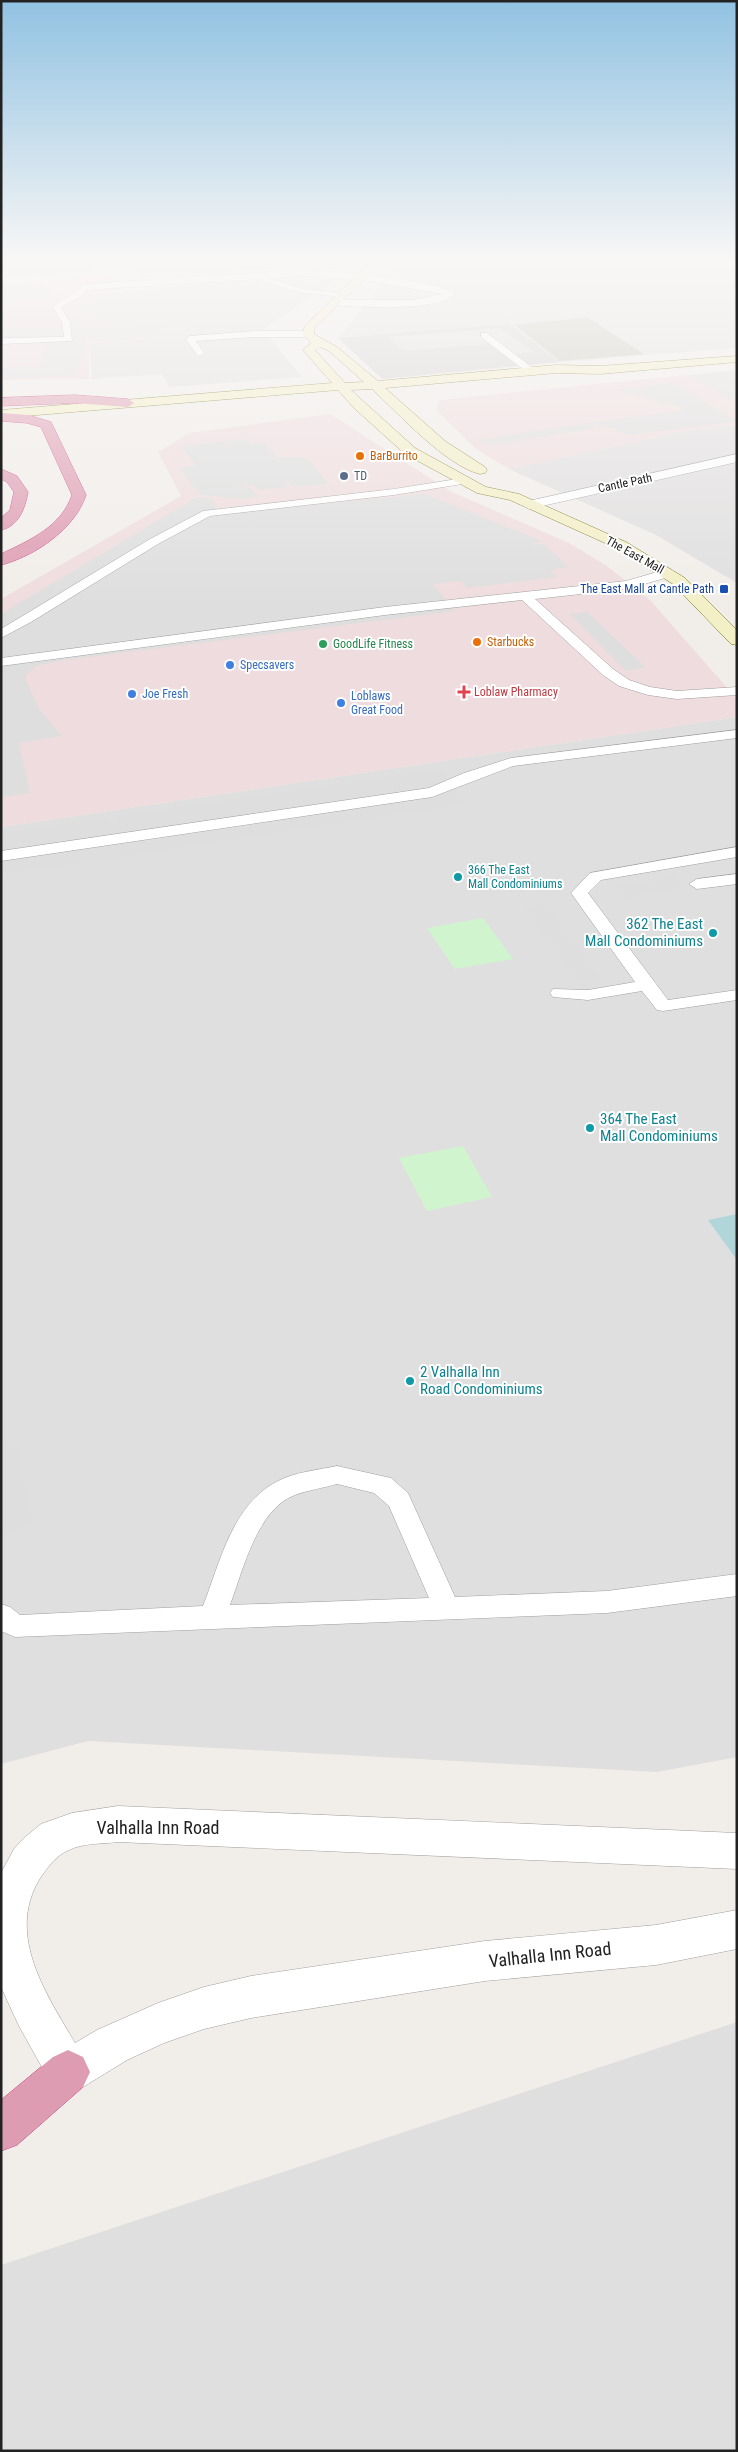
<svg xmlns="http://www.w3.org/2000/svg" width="738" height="2452" font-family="'Roboto Condensed',sans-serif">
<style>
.residential{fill:#e0dfdf}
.commercial{fill:#efdcde}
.education{fill:#fcf9e8}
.religious{fill:#d0d0d0}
.construction{fill:#c5c3b6}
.park{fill:#d0f4ce}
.parking{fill:#dedede}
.water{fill:#b0d6d9}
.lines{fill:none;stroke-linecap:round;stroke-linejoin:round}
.service-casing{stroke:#9f9f9f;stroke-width:1}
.minor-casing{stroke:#9f9f9f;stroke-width:1}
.tertiary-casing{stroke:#9f9f9f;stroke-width:1}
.secondary-casing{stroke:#6f6b13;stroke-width:1}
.motorway-casing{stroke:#c83e82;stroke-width:1}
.service{fill:#fff;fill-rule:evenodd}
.minor{fill:#fff;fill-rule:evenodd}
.tertiary{fill:#fff;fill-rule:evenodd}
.secondary{fill:#f3efc6;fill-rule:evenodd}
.motorway{fill:#de9cb2;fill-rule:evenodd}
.food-dot{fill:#e8710a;stroke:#fff;stroke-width:2}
.service-dot{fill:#5c6f8a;stroke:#fff;stroke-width:2}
.transit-dot{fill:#1a4fb4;stroke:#fff;stroke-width:2}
.leisure-dot{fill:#2e9e5b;stroke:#fff;stroke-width:2}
.shop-dot{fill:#3f7fe0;stroke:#fff;stroke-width:2}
.health-dot{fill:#e0444e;stroke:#fff;stroke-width:2}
.culture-dot{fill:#0f9aa8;stroke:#fff;stroke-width:2}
.labels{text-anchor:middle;stroke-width:4;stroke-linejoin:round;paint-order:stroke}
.far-food-label{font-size:12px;fill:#c56008;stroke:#fff;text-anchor:start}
.far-service-label{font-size:12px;fill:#4e5e75;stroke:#fff;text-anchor:start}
.far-street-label{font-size:12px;fill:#222;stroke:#fff}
.far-transit-label{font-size:12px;fill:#164399;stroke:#fff;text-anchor:end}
.far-leisure-label{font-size:12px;fill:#27864d;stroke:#fff;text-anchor:start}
.far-shop-label{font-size:12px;fill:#366cbe;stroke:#fff;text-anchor:start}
.far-health-label{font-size:12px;fill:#be3a42;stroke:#fff;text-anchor:start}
.far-culture-label{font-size:12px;fill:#0d838f;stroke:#fff;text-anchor:start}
.culture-label{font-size:15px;fill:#0d838f;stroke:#fff;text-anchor:start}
.near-street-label{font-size:18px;fill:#222;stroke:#fff}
</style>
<rect width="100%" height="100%" fill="#f1eeea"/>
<path class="residential" d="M 400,262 L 737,262 L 737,348 L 560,362 L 509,324 L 338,338 Z
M 288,277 L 337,279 L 263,330 L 302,377 L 169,387 L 162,374 L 92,379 L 89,344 L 149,339 L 78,315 L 73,308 L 96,294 Z
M 737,370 L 737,405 L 688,375 Z
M 737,425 L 737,583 L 656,535 L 509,469 L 690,430 Z
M 737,717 L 737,1757 L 657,1772 L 88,1741 L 1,1764 L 1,827 Z
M 737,2022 L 737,2451 L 1,2451 L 1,2265 Z"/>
<path class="commercial" d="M 114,274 L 125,290 L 96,294 L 74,308 L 78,315 L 150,339 L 89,344 L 89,377 L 92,379 L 1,380 L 1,283 Z
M 688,375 L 737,405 L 737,425 L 690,430 L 509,469 L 476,449 L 437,411 L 438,401 L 458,398 Z
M 330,414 L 452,492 L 569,543 L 607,566 L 650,600 L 737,699 L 737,717 L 1,827 L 1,599 L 181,496 L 158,452 L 189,433 Z"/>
<path class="education" d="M 1,262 L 329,262 L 324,263 L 328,267 L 120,283 L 113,274 L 1,283 Z"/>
<path class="religious" d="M 509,324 L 560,362 L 382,379 L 338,338 Z"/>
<path class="construction" d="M 587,317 L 644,354 L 560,361 L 515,325 Z"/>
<path class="park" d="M 483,918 L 513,959 L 455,969 L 427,928 Z
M 463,1146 L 492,1197 L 427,1211 L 399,1158 Z"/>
<path class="parking" d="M 79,262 L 100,262 L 104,268 L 122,267 L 124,269 L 1,278 L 1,268 Z
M 145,262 L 320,262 L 316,263 L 319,266 L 143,278 L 129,265 Z
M 29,283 L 32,286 L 45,285 L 53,298 L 1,301 L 1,285 Z
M 122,303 L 189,323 L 151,332 L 84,312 Z
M 69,322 L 92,322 L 91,327 L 109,326 L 109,328 L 135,327 L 132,341 L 86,341 L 76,375 L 1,378 L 1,368 L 39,367 L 46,343 L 1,343 L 1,329 L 67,327 Z
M 500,328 L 534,352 L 515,354 L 501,343 L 404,351 L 387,337 Z
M 675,382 L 737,422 L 627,435 L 607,427 L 590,423 L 597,428 L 492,445 L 478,440 L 594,422 L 679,411 L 684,408 L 616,390 Z
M 247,439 L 252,444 L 264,443 L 277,457 L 306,457 L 329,484 L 294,487 L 286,481 L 284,483 L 288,487 L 259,490 L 253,485 L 232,487 L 249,487 L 258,497 L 244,499 L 200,495 L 179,468 L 196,465 L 180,446 Z
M 425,494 L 541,541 L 530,545 L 544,544 L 569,567 L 550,570 L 557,577 L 467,588 L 461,581 L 433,584 L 455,611 L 65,660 L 36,666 L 26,675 L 26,680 L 39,709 L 62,736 L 19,743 L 30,793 L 1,797 L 1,614 L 197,497 L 212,499 L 220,514 Z
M 587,612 L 645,667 L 626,671 L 570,614 Z
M 440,769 L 468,804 L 1,875 L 1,833 L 106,818 L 110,825 L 119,824 L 116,816 Z
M 676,877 L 685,887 L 621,898 L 613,888 Z
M 546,903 L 600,976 L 575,980 L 523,907 Z
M 14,1440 L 33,1524 L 1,1532 L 1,1443 Z"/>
<path class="water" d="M 737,1214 L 737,1260 L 708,1220 Z"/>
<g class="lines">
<g class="service-casing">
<path id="service" d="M 111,262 L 137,262 L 92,269 L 88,267 Z
M 251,273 L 303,289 L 343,293 L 347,295 L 343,297 L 302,293 L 248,277 L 247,275 Z
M 82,285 L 89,287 C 84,298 71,300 61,308 L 70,322 L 72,341 L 1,344 L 1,338 L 64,337 L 62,322 L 53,307 C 62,298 76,296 82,285 Z
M 255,331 L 308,331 L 312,334 L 308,337 L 255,337 L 196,341 L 204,353 L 200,356 L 197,355 L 186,339 L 190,336 Z
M 481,333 L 487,333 L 534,369 L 534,373 L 528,373 L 481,337 Z
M 464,478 L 468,479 L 468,483 L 394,495 L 210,516 L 158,544 L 31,622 L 1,638 L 1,629 L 150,539 L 203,511 L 394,489 Z
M 668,569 L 672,570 L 674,573 L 672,576 L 627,589 L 535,599 L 613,669 L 629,680 L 650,687 L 677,691 L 737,687 L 737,695 L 677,699 L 648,695 L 619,686 L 603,675 L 522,600 L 385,615 L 1,666 L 1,658 L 385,607 L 626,581 Z
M 737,730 L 737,738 L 513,766 L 432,797 L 1,861 L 1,851 L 429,788 L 464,773 L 511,758 Z
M 737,847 L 737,857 L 601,880 L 588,893 L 668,1000 L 737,990 L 737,1000 L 663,1011 L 657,1010 L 642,991 L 588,1000 L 553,997 L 550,993 L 553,989 L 588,990 L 635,982 L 571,893 L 590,873 Z
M 737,874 L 737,884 L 697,889 L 689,884 L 697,879 Z
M 337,1466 L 391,1478 L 408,1493 L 455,1597 L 607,1591 L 737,1574 L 737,1596 L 607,1613 L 15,1637 L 1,1631 L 1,1604 L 10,1607 L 20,1615 L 203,1606 C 220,1563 232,1504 278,1481 C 295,1472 318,1470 337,1466 ZM 337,1484 L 374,1493 L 389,1506 L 429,1598 L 230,1605 C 243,1570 257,1509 295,1495 C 308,1490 323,1488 337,1484 Z"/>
</g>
<g class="minor-casing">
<path id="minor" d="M 728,262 L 737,262 L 737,267 Z
M 306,270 C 332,272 440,279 455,294 C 438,312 358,307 333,305 L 328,302 L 329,300 L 413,300 L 442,294 L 362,280 L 306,276 L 85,290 L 80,287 L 85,284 Z
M 737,454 L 737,462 L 529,509 L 522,505 L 529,501 Z"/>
</g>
<g class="tertiary-casing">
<path id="tertiary" d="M 118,1806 L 737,1833 L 737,1869 L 118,1842 C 102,1844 83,1843 69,1850 C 56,1855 46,1869 39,1880 C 6,1936 47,1995 75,2043 L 97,2030 L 158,2003 L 204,1987 L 251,1976 L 485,1941 L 656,1925 L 737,1910 L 737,1949 L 656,1965 L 485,1981 L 251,2018 L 204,2029 L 164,2043 L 127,2060 L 83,2087 L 68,2094 L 53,2087 L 19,2026 L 1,1987 L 1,1873 L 14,1849 L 24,1838 L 41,1824 L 72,1813 Z"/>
</g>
<g class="secondary-casing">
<path id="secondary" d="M 366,262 L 376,262 L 372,272 L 315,327 L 314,334 L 337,347 L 378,381 L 556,365 L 600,366 L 737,356 L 737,362 L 600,374 L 556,373 L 385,388 L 445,441 L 485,467 L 487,470 L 485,473 L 480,474 C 446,466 398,413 372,389 L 351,390 L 415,448 L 486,487 L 519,494 L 626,542 L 685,578 L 737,630 L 737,645 L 731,644 L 673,584 L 616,548 L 510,500 L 477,493 L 405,454 L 354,408 L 338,390 L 1,418 L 1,410 L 332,383 L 303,350 L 311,343 L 302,334 L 305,326 L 364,269 ZM 320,347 L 329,351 L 364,382 L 345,383 L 315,350 Z"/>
</g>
<g class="motorway-casing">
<path id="motorway" d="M 75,395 L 128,399 L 134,403 L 128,407 L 75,403 L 1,406 L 1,398 Z
M 1,413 L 28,415 L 51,422 L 86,495 C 75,529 35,556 1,565 L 1,554 C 30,540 61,527 72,495 L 41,427 L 27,423 L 1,421 Z
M 1,469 L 17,476 L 28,492 C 25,508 19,526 1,530 L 1,518 L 10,510 L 14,492 L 7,482 L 1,479 Z
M 68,2050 L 83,2057 L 90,2072 L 83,2087 L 17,2145 L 1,2151 L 1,2100 L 53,2057 Z"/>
</g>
<use href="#service" class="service"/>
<use href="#minor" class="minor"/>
<use href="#tertiary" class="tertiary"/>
<use href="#secondary" class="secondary"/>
<use href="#motorway" class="motorway"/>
</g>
<linearGradient id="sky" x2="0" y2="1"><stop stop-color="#91c2e2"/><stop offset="0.43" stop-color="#f9f7f6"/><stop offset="1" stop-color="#f9f7f6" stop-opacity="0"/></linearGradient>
<rect width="738" height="606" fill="url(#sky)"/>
<g class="food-dot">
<circle cx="360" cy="456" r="5"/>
<circle cx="477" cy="642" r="5"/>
</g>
<circle class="service-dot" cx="344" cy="476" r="5"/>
<rect class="transit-dot" x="719" y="584" width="10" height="10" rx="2.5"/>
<circle class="leisure-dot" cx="323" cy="644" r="5"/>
<g class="shop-dot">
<circle cx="230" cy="665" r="5"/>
<circle cx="132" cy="694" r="5"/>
<circle cx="341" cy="703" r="5"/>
</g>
<path class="health-dot" d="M461.5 684.5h5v5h5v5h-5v5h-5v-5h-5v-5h5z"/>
<g class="culture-dot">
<circle cx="458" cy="877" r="5"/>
<circle cx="713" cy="933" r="5"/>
<circle cx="590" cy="1128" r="5"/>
<circle cx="410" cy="1381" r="5"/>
</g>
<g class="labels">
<g class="far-food-label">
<text x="370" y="460">BarBurrito</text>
<text x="487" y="646">Starbucks</text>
</g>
<g class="far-service-label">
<text x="354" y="480">TD</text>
</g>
<g class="far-street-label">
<text transform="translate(625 483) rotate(-12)" y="4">Cantle Path</text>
<text transform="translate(635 555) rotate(29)" y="4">The East Mall</text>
</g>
<g class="far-transit-label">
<text x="714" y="593">The East Mall at Cantle Path</text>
</g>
<g class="far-leisure-label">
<text x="333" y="648">GoodLife Fitness</text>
</g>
<g class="far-shop-label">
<text x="240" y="669">Specsavers</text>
<text x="142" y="698">Joe Fresh</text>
<text x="351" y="700">Loblaws<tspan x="351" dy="14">Great Food</tspan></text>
</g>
<g class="far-health-label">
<text x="474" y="696">Loblaw Pharmacy</text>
</g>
<g class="far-culture-label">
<text x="468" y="874">366 The East<tspan x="468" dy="14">Mall Condominiums</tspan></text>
</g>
<g class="culture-label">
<text x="703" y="929" text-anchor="end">362 The East<tspan x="703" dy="17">Mall Condominiums</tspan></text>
<text x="600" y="1124">364 The East<tspan x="600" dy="17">Mall Condominiums</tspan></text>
<text x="420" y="1377">2 Valhalla Inn<tspan x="420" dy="17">Road Condominiums</tspan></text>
</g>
<g class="near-street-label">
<text x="158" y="1834">Valhalla Inn Road</text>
<text transform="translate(550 1955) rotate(-6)" y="6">Valhalla Inn Road</text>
</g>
</g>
<rect width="738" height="2452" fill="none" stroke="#222222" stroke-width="5"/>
</svg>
